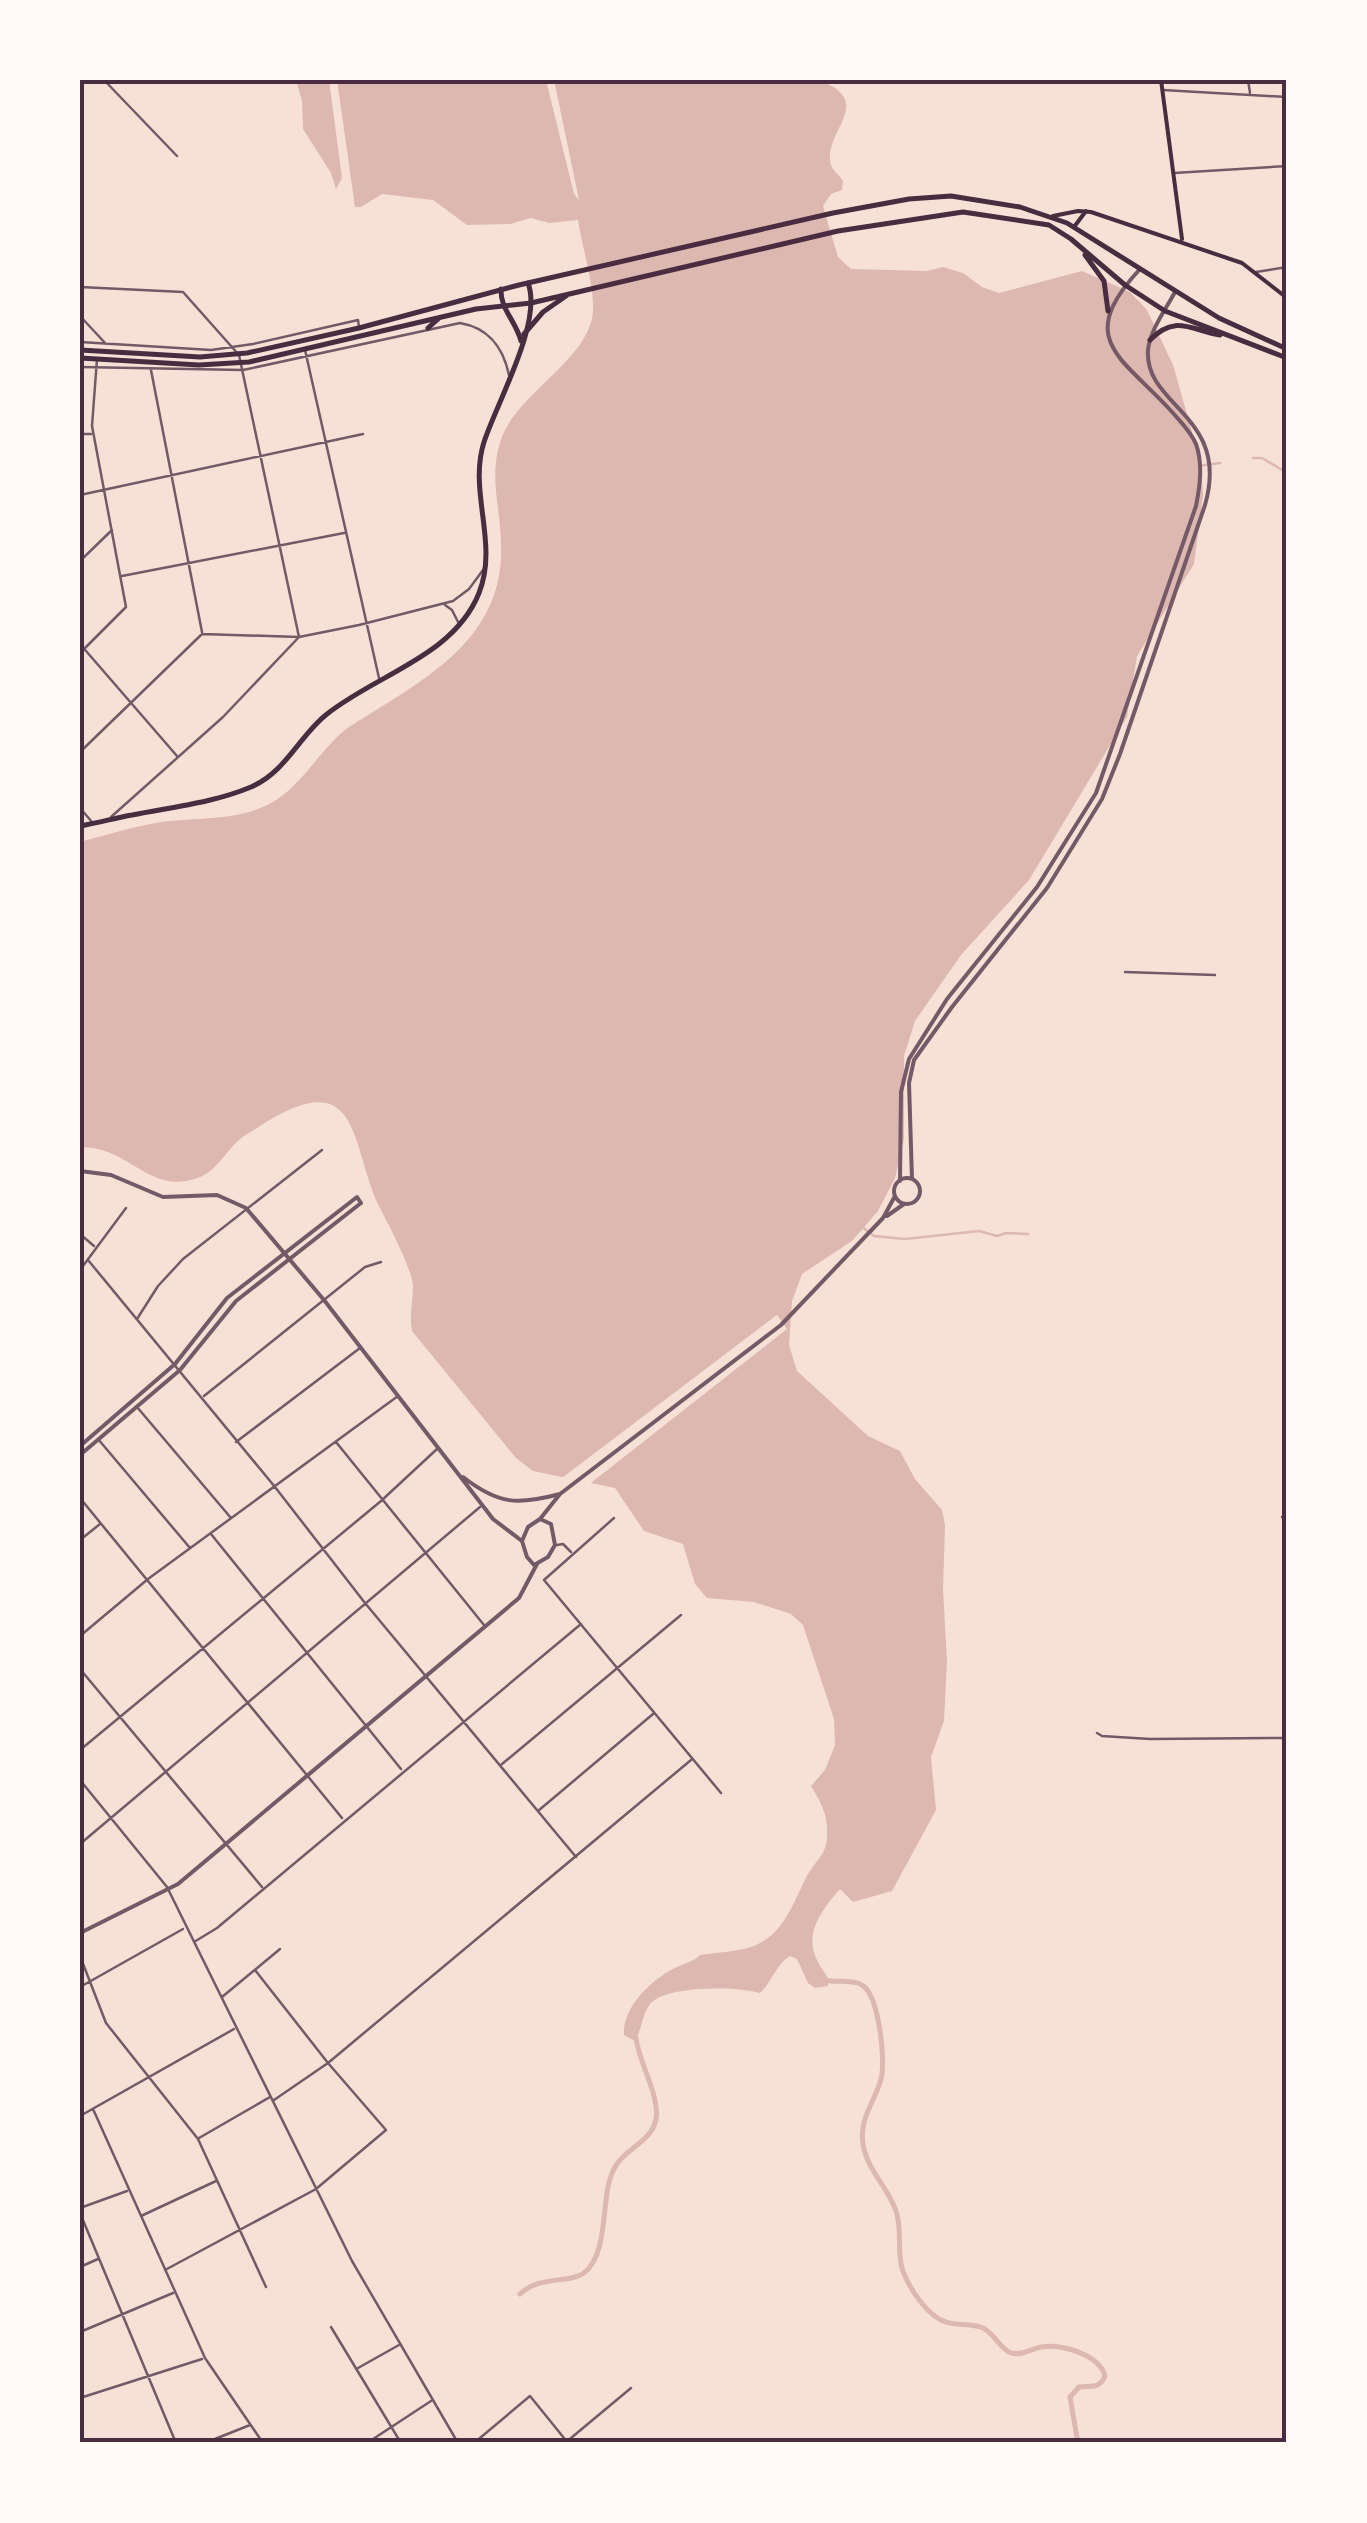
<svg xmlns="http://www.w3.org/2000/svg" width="1367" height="2523" font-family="'Alegreya Sans',sans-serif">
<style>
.water{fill:#dcb8b0}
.pier{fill:#f7e1d7}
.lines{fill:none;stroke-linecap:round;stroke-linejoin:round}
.stream{stroke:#dcb8b0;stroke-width:2.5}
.canal{stroke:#dcb8b0;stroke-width:5}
.minor{stroke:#755966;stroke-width:2.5}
.tertiary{stroke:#755966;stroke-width:4}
.secondary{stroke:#4a2c40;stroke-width:4}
.primary{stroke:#4a2c40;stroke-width:5}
.trunk{stroke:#4a2c40;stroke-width:5}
.neatline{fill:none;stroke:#4a2c40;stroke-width:4}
</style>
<rect width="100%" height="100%" fill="#f7e1d7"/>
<path class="water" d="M 296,80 L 329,80 L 342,178 L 336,189 L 331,173 L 303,129 L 302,101 Z
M 337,80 L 546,80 L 574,194 L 579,200 L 554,80 L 819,80 C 875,102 827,127 830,161 C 831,170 838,173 843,181 L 842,190 L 831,194 L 823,206 L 838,257 L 851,269 L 927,271 L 943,267 L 963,273 L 982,287 L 999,293 L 1082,271 L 1130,292 L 1147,310 L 1173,365 L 1201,463 L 1203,495 L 1194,564 L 1137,656 L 1127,717 L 1029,880 L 961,955 L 915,1021 L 904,1056 L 904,1139 L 895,1178 L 878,1211 L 852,1241 L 802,1274 L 792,1301 L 789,1345 L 797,1371 L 868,1436 L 900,1451 L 915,1479 L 942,1510 L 945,1525 L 943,1589 L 947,1661 L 944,1721 L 931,1757 L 936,1810 L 892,1891 L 853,1902 L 840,1889 C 821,1911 802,1935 819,1964 C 824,1974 829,1974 828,1986 L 815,1988 L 808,1983 L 797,1959 L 790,1956 C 776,1964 772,1982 760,1993 C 738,1986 665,1985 650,2004 C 642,2015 642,2029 635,2041 L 624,2035 C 622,2009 649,1982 671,1970 C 681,1964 692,1963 700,1955 C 717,1952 738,1952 754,1946 C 784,1934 793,1903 806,1878 C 816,1858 828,1857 827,1830 C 827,1813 820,1801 811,1786 L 825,1770 L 835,1745 L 834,1719 L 803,1625 L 791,1614 L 754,1602 L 707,1598 L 695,1584 L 683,1544 L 644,1531 L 615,1488 L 533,1471 L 516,1458 L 412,1331 C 409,1315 413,1302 413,1286 C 412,1268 386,1220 377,1202 C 350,1138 358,1065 263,1124 C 255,1130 245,1134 238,1141 C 219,1159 214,1177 186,1181 C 145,1188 128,1147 80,1147 L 80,842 C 105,835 130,828 155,823 C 195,816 240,823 276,800 C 304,782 320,750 346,729 C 418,682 506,643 501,542 C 500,505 488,474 502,437 C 520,391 591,358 593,310 C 594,283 582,247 578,220 L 549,223 L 531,218 L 510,224 L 467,225 L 433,200 L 382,194 L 361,207 L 355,207 Z"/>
<path class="pier" d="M 777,1315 L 787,1329 L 587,1486 L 558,1481 Z"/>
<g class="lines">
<path class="stream" d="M 1253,458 L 1262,458 L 1287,473
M 1198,466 L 1220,463
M 861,1226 L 874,1236 L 905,1239 L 979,1231 L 997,1236 L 1006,1233 L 1028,1234"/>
<path class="canal" d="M 825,1980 C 836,1983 853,1979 862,1985 C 879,1995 886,2061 881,2079 C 875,2102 859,2118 863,2144 C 867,2170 888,2187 896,2211 C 903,2231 896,2254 903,2271 C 909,2288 928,2317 946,2322 C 958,2326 971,2323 983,2328 C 995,2334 1000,2349 1011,2353 C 1021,2356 1031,2349 1041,2347 C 1061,2344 1099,2354 1105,2376 C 1099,2390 1091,2385 1079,2387 L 1070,2397 L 1078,2443
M 520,2294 C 540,2275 568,2284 584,2273 C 610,2252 600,2198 613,2171 C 622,2149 652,2143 656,2119 C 660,2096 639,2063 636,2038"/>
<path class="minor" d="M 104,80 L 177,156
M 1248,80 L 1250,93
M 1163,90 L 1287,97
M 1174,173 L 1287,166
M 1256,272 L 1287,267
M 80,287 L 183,292 L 239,355 L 299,637
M 80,316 L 106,344
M 80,342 L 211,350 L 253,344 L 358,320 L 359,327
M 305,350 L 379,678
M 80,367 L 243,370 L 460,323 C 489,328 503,347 509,375
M 151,370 L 202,632
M 80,434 L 91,434
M 80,495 L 363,434
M 80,561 L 112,530
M 122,576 L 344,533
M 445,605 L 452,610 L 458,622
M 202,634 L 299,637 L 359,625 L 453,601 L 469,589 L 483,570
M 80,644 L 177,756
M 80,653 L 126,607 L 92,426 L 97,359
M 80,752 L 201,635
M 80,808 L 92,822
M 111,817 L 223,717 L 299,637
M 1125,972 L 1215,975
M 80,1234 L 94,1246
M 88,1260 L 275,1487 L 365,1603 L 576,1857
M 80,1270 L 126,1208
M 137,1319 L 158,1286 L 183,1259 L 322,1150
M 204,1396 L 365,1267 L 381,1262
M 137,1407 L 231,1518
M 98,1439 L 190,1548
M 236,1442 L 360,1348
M 336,1442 L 484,1625
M 80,1498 L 342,1818
M 1282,1517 L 1287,1516
M 614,1518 L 544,1580 L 721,1793
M 211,1534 L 401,1769
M 80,1540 L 100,1524
M 557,1545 L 563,1544 L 571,1552
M 80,1636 L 148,1579 L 398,1396
M 80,1669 L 262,1887
M 1097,1733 L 1102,1736 L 1150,1739 L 1287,1738
M 80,1750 L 381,1501 L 437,1449
M 502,1764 L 681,1615
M 80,1780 L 167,1887 L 352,2261 L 458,2443
M 538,1811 L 653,1714
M 80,1844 L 480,1507
M 194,1942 L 217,1928 L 581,1624
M 80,1956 L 106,2023 L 198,2139 L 266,2287
M 80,1987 L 183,1929
M 222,1997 L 280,1949
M 274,2100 L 328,2063 L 691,1760
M 93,2109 L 205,2358 L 263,2443
M 80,2116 L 234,2029
M 199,2138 L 270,2097
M 80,2208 L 127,2191
M 80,2213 L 176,2443
M 141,2216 L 216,2181
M 80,2267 L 98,2259
M 165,2270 L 316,2189 L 386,2130 L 328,2063 L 255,1970
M 331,2327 L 401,2443
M 80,2332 L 173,2293
M 358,2368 L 399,2345
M 80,2398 L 202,2359
M 80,2439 L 82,2443
M 205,2443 L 250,2425
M 367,2443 L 431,2401
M 474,2443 L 530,2396 L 568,2443
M 565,2443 L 631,2388
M 695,2443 L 699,2440"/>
<path class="tertiary" d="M 80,1171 L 111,1175 L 163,1197 L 217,1195 L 246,1208 L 324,1300 L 493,1519 L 522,1541
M894 1191a13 13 0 1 1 26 0a13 13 0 1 1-26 0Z
M 912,1179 L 909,1083 L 914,1060 L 952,1007 L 1047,888 L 1102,799 L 1120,754 L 1205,505 C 1231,415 1144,407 1148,350 C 1150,330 1166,309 1175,292
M 900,1181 L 901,1092 L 909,1059 L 947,999 L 1037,887 L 1096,793 L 1196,506 C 1200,486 1203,464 1196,444 C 1191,432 1182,423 1173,413 C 1123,357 1073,341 1140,269
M 887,1216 L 904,1204
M 80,1446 L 175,1364 L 227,1298 L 357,1197 L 361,1203
M 80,1455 L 180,1370 L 236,1301 L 361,1203
M 463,1477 C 499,1505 518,1505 560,1494
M 540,1519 L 560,1494 L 781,1325 L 883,1218 L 895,1196
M 540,1519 L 551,1524 L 555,1545 L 548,1557 L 534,1565 L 527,1557 L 522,1541 L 528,1527 Z
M 80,1933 L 178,1884 L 519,1598 L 537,1564"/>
<path class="secondary" d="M 1161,80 L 1182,239
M 1053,216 L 1078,211 L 1091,212 L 1242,263 L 1287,298
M 1074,227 L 1086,211"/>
<path class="primary" d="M 501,289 C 500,309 516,321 521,341
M 80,826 C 98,823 115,818 132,815 C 172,807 213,803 251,787 C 286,772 299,736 327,714 C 377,674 454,656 479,593 C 499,543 468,492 484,442 C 497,402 543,322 528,283"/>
<path class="trunk" d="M 1085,255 L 1104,281 L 1108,311
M 428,328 L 438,319
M 524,334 L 543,312 L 566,296
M 1150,340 C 1175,314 1191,330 1220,335
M 80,350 L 200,357 L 247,353 L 359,328 L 519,285 L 833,213 L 909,199 L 951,196 L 1020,207 L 1067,223 L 1219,318 L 1287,349
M 80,358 L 199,365 L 249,362 L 476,309 L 531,303 L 838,231 L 963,212 L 1049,225 L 1071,239 L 1125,285 L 1165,311 L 1287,358"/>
</g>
<rect width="1367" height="2523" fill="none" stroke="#fffaf5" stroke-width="165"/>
<rect x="82" y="82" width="1202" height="2358" class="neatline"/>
</svg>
